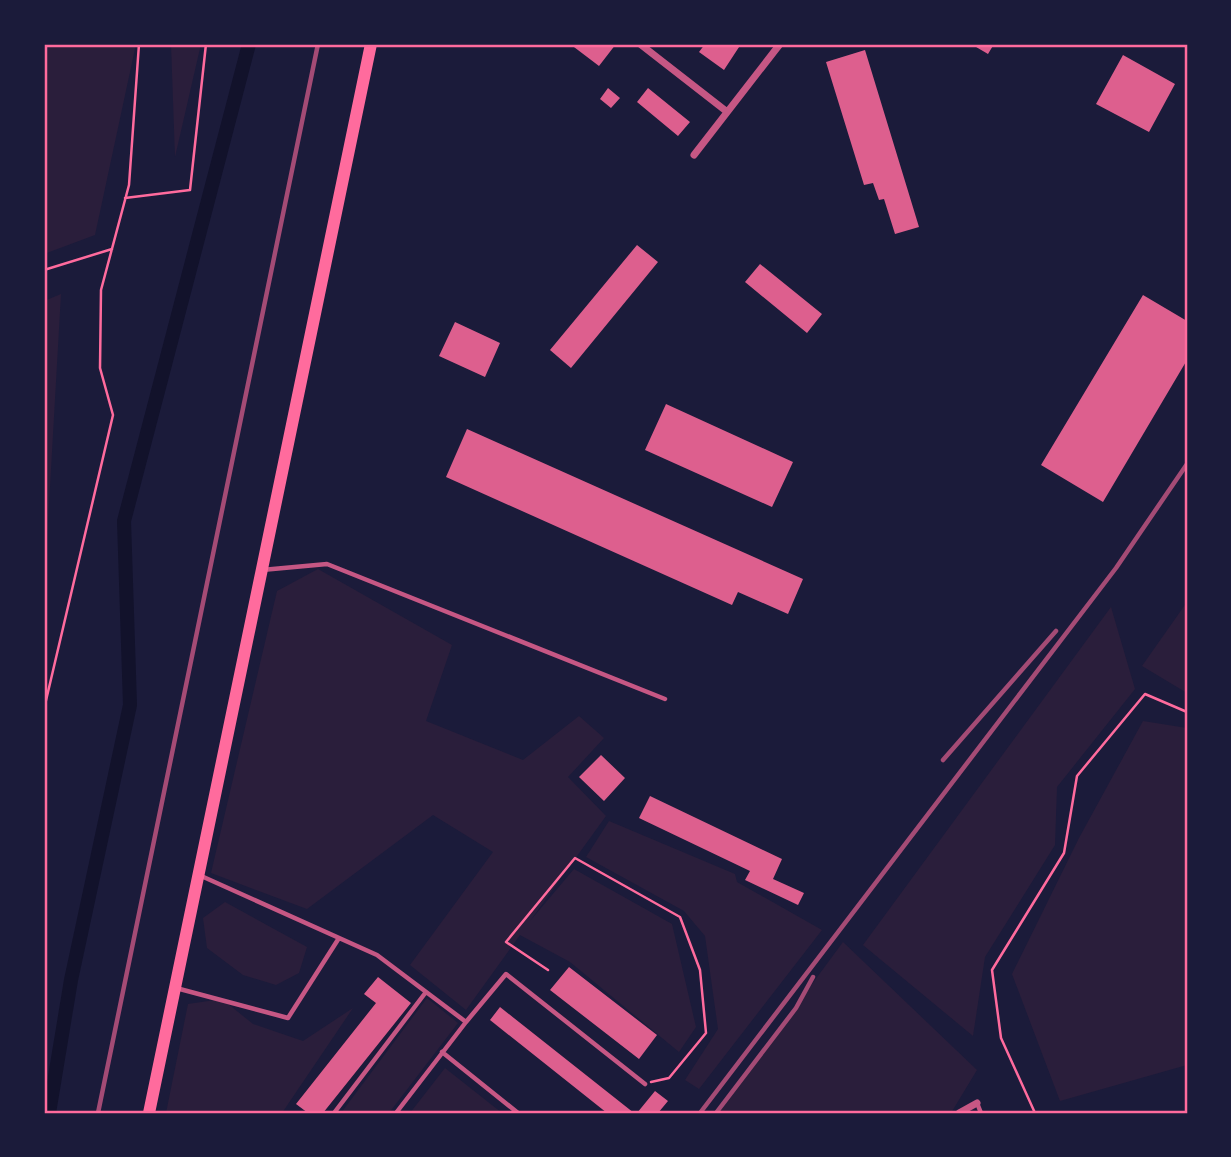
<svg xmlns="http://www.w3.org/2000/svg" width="1231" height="1157" font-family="Montserrat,sans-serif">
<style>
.green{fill:#2a1e3b}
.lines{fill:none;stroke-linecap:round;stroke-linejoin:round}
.canal{stroke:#12122b;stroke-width:14}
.building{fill:#dd5f8e}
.path{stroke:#ff6b9d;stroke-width:2.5}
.service{stroke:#c65784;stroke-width:4.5}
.minor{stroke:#c65784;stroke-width:7}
.secondary{stroke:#ff6b9d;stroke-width:12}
.rail{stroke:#a44b75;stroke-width:4.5}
.neatline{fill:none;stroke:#ff6b9d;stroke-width:2.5}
</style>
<rect width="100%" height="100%" fill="#1b1b3a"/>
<path class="green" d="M 44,44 L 136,44 L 95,235 L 44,254 Z
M 171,44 L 201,44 L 175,157 Z
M 61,294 L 46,557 L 44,573 L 44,301 Z
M 318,569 L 452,645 L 426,721 L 523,760 L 579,716 L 604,738 L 568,777 L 606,816 L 530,921 L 574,869 L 672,924 L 696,1027 L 679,1052 L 570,962 L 520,935 L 466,1010 L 410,965 L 493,852 L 433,815 L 307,909 L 211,873 L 277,591 Z
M 1187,602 L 1187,693 L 1142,666 Z
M 1111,607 L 1135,689 L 1057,787 L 1055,845 L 985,957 L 973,1036 L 863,945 Z
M 1143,721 L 1187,728 L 1187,1065 L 1060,1101 L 1012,974 L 1079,838 Z
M 609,821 L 735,874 L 737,882 L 822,930 L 699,1089 L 685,1080 L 718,1029 L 705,936 L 684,911 L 586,857 Z
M 225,902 L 307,947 L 299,973 L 276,985 L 243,975 L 207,948 L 203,918 Z
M 843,942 L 977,1070 L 951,1113 L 717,1113 Z
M 427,998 L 458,1023 L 389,1113 L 341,1113 Z
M 222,999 L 253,1024 L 303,1041 L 353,1008 L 282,1113 L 166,1113 L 188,1004 Z
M 445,1068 L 502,1113 L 410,1113 Z"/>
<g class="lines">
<path class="canal" d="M 49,1113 L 71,980 L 130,705 L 124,521 L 249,44"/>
</g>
<path class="building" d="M 570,44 L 616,44 L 599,66 Z
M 705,44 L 741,44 L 724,70 L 699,52 Z
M 971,44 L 994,44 L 988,54 Z
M 865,50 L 919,227 L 895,234 L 884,199 L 879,200 L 873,183 L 864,185 L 826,62 Z
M 1123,55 L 1175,84 L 1149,132 L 1096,104 Z
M 608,88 L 620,98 L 611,108 L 600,99 Z
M 648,88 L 690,122 L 678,136 L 637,102 Z
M 637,245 L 658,262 L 571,368 L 550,350 Z
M 760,264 L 822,314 L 807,333 L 745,282 Z
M 1143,295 L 1187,321 L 1187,360 L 1103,502 L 1041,465 Z
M 455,322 L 500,343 L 485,377 L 439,356 Z
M 666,404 L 793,462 L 772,507 L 645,450 Z
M 467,429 L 803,579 L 788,614 L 738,592 L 732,605 L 446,477 Z
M 601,755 L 625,778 L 604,801 L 579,777 Z
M 650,796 L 782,859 L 773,879 L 804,893 L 798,905 L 745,880 L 750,871 L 639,818 Z
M 569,967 L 657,1035 L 639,1059 L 550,990 Z
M 378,977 L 411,1003 L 323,1113 L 308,1113 L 296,1104 L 376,1003 L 364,994 Z
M 500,1007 L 634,1113 L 607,1113 L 490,1020 Z
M 655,1091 L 668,1101 L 658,1113 L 637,1113 Z"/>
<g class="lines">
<path class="path" d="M 125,198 L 190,190 L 206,44
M 44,270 L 112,249
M 44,709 L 113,415 L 100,368 L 101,290 L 129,185 L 139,44
M 548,970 L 506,942 L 575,858 L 680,917 L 700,970 L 706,1033 L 669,1078 L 651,1082
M 1035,1113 L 1001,1038 L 992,970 L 1064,853 L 1077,776 L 1145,694 L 1187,712"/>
<path class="service" d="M 262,570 L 327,564 L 665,699
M 199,875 L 377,955 L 466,1022 L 396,1113
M 176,988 L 288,1018 L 339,938
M 466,1022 L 506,974 L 645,1084
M 442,1052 L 518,1113
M 977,1103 L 981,1113
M 334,1113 L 426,992"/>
<path class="minor" d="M 640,44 L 726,111
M 694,155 L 780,44
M 959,1113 L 977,1103"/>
<path class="secondary" d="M 149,1113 L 371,44"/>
<path class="rail" d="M 943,760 L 1056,631
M 98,1113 L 318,44
M 700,1113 L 1116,568 L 1187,464
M 716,1113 L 796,1008 L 813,977"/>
</g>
<rect width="1231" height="1157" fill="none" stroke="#1b1b3a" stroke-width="91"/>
<rect x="46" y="46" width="1140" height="1066" class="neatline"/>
</svg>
